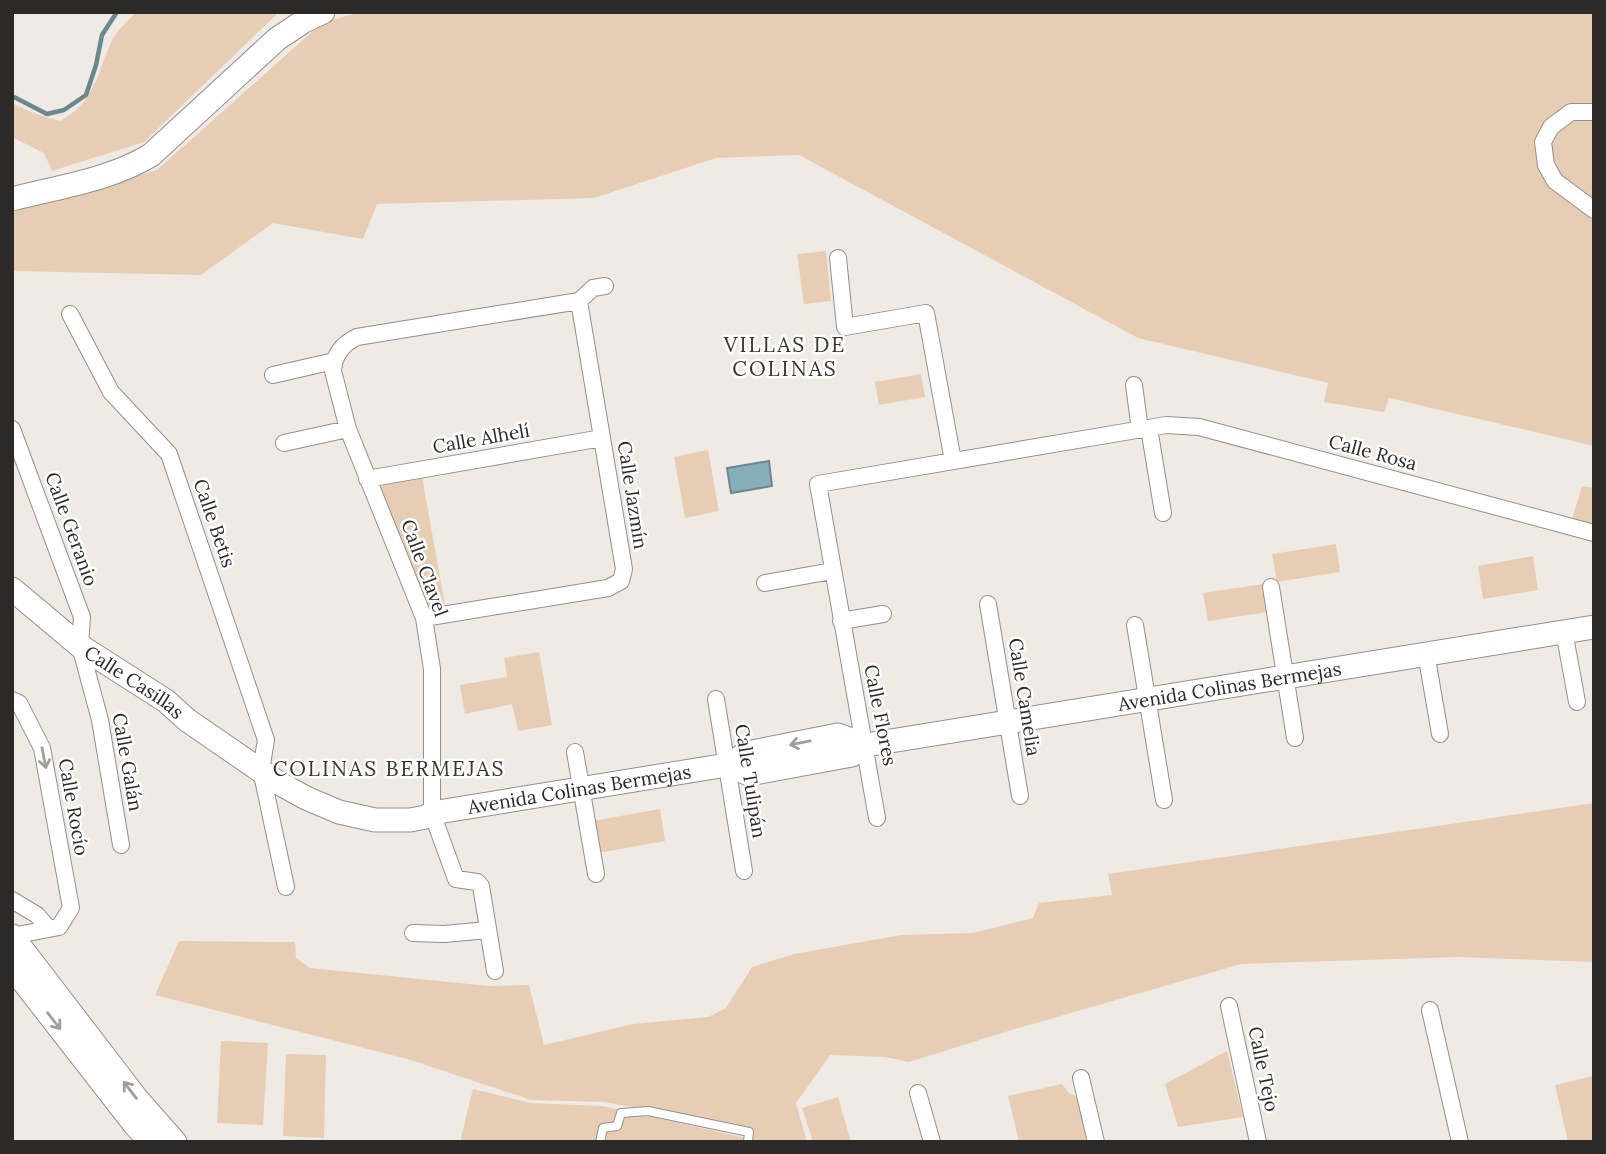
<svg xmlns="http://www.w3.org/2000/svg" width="1606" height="1154" font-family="Lora,serif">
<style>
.green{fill:#e8cdb5}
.water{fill:#86afbb;stroke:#6b878f;stroke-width:2}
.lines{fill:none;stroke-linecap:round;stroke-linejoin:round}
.stream{stroke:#6b878f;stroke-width:4.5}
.lane-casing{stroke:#948f8a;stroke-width:10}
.street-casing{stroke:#948f8a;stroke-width:18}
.secondary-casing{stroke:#948f8a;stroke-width:25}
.lane{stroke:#fff;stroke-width:8}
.street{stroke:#fff;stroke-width:16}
.secondary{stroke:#fff;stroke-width:23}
.oneway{stroke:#a09f9e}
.labels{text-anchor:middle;stroke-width:5;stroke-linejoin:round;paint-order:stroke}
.street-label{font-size:19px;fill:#2c2a28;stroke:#fff}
.neighbourhood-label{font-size:21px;letter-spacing:2px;fill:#38332f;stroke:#fff}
</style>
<rect width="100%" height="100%" fill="#f0eae4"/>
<path class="green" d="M 136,12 L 279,12 L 144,142 L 52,171 L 44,153 L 12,137 L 12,103 L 33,113 L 60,121 C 95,102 96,76 111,43 C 115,32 128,21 136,12 Z
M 360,12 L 1594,12 L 1594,446 L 1389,398 L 1384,412 L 1324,402 L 1328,383 L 1138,338 L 799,155 L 716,158 L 594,198 L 377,204 L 363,239 L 273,223 L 201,275 L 12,271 L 12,212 L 157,170 L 322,23 Z
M 826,251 L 831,301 L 804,304 L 797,254 Z
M 921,374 L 925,397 L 879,405 L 875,382 Z
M 708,450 L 719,511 L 685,518 L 674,457 Z
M 422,476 L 445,606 L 427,611 L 411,564 L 379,488 L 381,485 Z
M 1582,486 L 1594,488 L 1594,525 L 1572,519 Z
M 1336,544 L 1340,572 L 1277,582 L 1272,554 Z
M 1533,556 L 1538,590 L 1483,599 L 1478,566 Z
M 1263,584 L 1268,612 L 1208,621 L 1203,593 Z
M 539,652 L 552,725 L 518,731 L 512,704 L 465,714 L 460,685 L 507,677 L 504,658 Z
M 1594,803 L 1594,962 L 1458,957 L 1241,964 L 1005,1032 L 909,1062 L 885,1057 L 830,1055 L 796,1103 L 807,1142 L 751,1142 L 752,1129 L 604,1102 L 531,1100 L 411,1060 L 155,995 L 179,941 L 295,942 L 296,958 L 310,968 L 489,986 L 529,985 L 544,1045 L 633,1024 L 708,1017 L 726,1008 L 752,967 L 794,954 L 901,935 L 973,933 L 1033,918 L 1039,903 L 1112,895 L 1108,874 Z
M 660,809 L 665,841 L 598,853 L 592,821 Z
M 221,1041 L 268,1043 L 263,1125 L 217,1123 Z
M 1227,1051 L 1243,1117 L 1178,1127 L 1165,1084 Z
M 286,1054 L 326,1055 L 324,1138 L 283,1136 Z
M 1593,1076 L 1594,1142 L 1568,1142 L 1555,1085 Z
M 1062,1084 L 1069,1093 L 1078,1097 L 1087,1142 L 1019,1142 L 1008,1096 Z
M 473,1089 L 530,1103 L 602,1106 L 746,1138 L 745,1142 L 460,1142 Z
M 838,1097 L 851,1142 L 813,1142 L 802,1108 Z"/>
<path class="water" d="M 769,461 L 772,486 L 731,493 L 727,468 Z"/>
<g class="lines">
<path class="stream" d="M 12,96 L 47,114 L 64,110 L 86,95 L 96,65 L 102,35 L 117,12"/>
<g class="lane-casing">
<path id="lane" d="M 600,1142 L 603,1128 L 617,1126 L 621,1113 L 648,1111 L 749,1132 L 748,1142"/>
</g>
<g class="street-casing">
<path id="street" d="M 1594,112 L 1571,112 L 1551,127 L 1543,142 L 1546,165 L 1555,181 L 1594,210
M 838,258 L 845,327 L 926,313 L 953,461
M 70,314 L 111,392 L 169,454 L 266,740 L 261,770 L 286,887
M 273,375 L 334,361
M 1134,385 L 1140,430
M 1149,428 L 1163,513
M 12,429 L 82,617 L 80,646 L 100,720 L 121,845
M 284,443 L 348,429
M 367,479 L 602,438
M 765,583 L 832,571
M 1271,587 L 1295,738
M 988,604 L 1020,796
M 424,618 L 608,588 L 621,581 L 624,569 L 579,301
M 841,621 L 883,614
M 1135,625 L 1164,800
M 1564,631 L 1577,702
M 1426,653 L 1440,734
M 716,699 L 744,871
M 12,700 L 19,703 L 42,748 L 71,908 L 59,927 L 12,936
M 575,752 L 596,874
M 877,818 L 818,484 L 1166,425 L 1199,427 L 1594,533
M 12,900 L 37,915 L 49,929
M 413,933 L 444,934 L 488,930
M 495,971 L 481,886 L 477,882 L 456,879 L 432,813 L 432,669 L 424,618 L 348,429 L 333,371 C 334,355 342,344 357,337 L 579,301 L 593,288 L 605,286
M 1229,1006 L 1258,1142
M 1430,1010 L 1460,1142
M 1081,1078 L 1096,1142
M 918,1093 L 932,1142"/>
</g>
<g class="secondary-casing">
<g id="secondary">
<path d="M 12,199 C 58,187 110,180 151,155 L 277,39 L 304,21 L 323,12"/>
<path id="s1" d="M 12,589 L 80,646 L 166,701 L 187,720 L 277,782 L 306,798 L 339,812 L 375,820 L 410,820 L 426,817 L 432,813 L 727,765 L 747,753 L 838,735 L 866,745"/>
<path id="s2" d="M 727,765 L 749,774 L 852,755 L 866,745 L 1594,627"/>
<path d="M 12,936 L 137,1099 L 175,1142"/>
<path d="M 12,967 L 135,1125 L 151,1142"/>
</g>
</g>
<use href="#lane" class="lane"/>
<use href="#street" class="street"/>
<use href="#secondary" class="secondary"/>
</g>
<defs><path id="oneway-shaft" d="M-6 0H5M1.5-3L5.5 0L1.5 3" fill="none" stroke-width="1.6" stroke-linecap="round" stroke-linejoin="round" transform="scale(1.75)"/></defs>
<g class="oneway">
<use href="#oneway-shaft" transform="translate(800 743) rotate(169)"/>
<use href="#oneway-shaft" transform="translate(44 758) rotate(79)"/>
<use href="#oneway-shaft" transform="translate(54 1021) rotate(52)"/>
<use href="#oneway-shaft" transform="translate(130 1090) rotate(-128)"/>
</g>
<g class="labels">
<g class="street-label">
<text transform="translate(481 438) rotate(-10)" y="7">Calle Alhelí</text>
<text transform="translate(1373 452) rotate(15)" y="7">Calle Rosa</text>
<text transform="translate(633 495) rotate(81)" y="7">Calle Jazmín</text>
<text transform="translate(215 523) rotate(71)" y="7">Calle Betis</text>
<text transform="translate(72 529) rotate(70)" y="7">Calle Geranio</text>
<text transform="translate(425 568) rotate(70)" y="7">Calle Clavel</text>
<text dy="7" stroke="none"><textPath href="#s1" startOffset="154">Calle Casillas</textPath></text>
<text dy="7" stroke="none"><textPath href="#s2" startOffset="514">Avenida Colinas Bermejas</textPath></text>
<text transform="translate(1025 697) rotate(81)" y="7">Calle Camelia</text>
<text transform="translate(881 715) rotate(79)" y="7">Calle Flores</text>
<text transform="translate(128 762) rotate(80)" y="7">Calle Galán</text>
<text transform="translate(751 781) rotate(81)" y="7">Calle Tulipán</text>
<text dy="7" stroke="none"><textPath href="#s1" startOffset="642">Avenida Colinas Bermejas</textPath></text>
<text transform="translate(74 807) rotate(80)" y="7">Calle Rocío</text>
<text transform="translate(1264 1069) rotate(78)" y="7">Calle Tejo</text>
</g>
<g class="neighbourhood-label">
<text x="785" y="352">VILLAS DE<tspan x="785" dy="24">COLINAS</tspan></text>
<text x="389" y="776">COLINAS BERMEJAS</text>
</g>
</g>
<rect width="1606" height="1154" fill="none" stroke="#2c2a28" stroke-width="28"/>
</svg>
